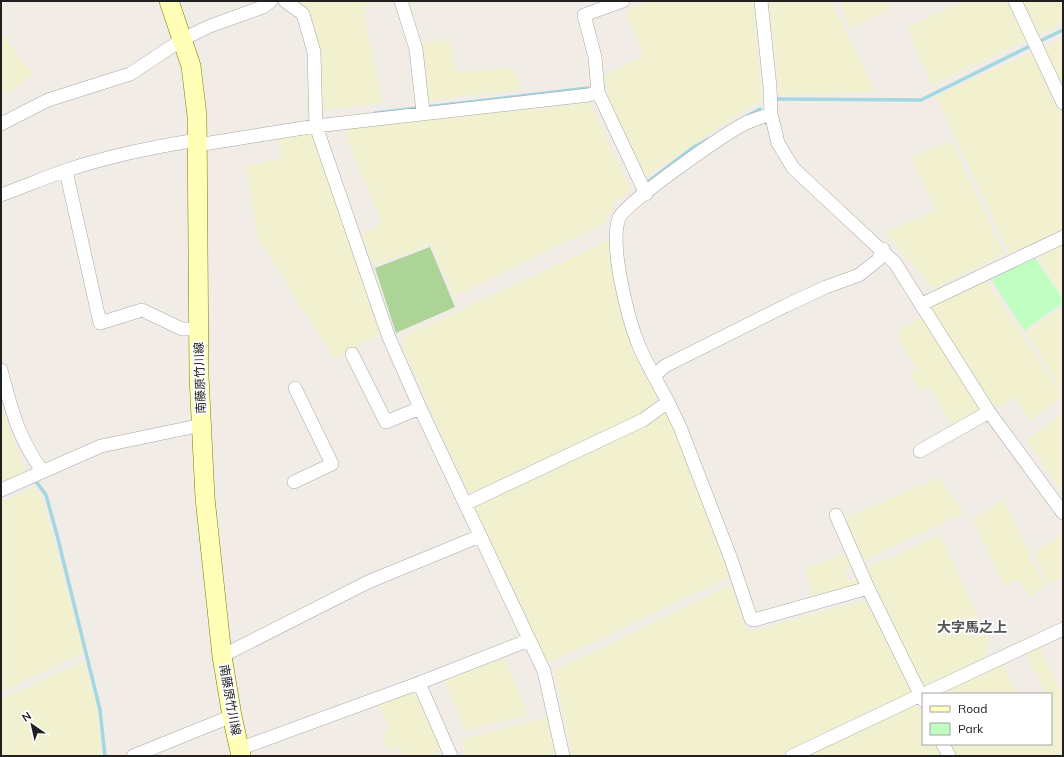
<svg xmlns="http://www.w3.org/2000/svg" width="1064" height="757" font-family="Mulish,'Noto Sans JP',sans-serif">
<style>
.farmland{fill:#f1f1d0}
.forest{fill:#acd497}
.park{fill:#c0fec2}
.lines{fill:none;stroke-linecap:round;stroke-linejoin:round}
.stream{stroke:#a3d7e2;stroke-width:3.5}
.minor-casing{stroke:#a7a7a7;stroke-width:14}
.secondary-casing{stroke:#777e00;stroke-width:20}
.minor{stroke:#fff;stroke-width:13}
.secondary{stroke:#ffffb7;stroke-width:19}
.labels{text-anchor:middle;stroke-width:4;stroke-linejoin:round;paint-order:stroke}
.street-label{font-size:12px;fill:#202020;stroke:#fff}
.quarter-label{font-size:14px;font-weight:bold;fill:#535353;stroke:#fff}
</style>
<rect width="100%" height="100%" fill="#f1ede6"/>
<path class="farmland" d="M 293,1 L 379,1 L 362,6 L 383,103 L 324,110 L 320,104 L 320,56 Z
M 651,1 L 753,1 L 762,99 L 644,178 L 609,99 L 604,76 L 644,55 L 626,16 L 627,10 Z
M 769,1 L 831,1 L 875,92 L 779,95 Z
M 839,1 L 887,1 L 891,8 L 851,28 Z
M 965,1 L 1010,1 L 1026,40 L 932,86 L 907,27 Z
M 1022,1 L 1063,1 L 1063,23 L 1038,35 Z
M 1,32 L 33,75 L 6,95 L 1,88 Z
M 450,39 L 456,72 L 510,68 L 518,75 L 522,89 L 428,101 L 421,43 Z
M 1063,39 L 1063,89 L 1044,48 Z
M 1031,52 L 1063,120 L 1063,229 L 1010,254 L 936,96 Z
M 590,103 L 631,191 L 615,201 L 604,224 L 454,296 L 432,244 L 373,265 L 362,234 L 382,223 L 347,138 L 347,129 Z
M 312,131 L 381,333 L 335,359 L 258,238 L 246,166 L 282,158 L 278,137 Z
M 951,141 L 1004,254 L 934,289 L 885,232 L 936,210 L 911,157 Z
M 608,241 L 653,386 L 656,398 L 655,406 L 644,414 L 478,491 L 470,492 L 465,487 L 402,345 L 404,336 Z
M 1063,242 L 1063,296 L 1040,259 L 1040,254 Z
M 986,280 L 1062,396 L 1029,421 L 1015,396 L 995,409 L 930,305 Z
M 1063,307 L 1063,391 L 1026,333 Z
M 922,317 L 984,411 L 953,428 L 929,386 L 920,392 L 910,373 L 917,369 L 899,340 L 900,331 L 909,324 Z
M 1,405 L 25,472 L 1,483 Z
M 667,409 L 730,577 L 548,663 L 474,506 L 651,423 Z
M 1063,414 L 1063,493 L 1027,440 Z
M 939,477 L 964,513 L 865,560 L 845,518 Z
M 34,487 L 42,497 L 84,653 L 1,691 L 1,502 Z
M 1004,500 L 1045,587 L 1029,596 L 1019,579 L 1004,585 L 973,520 Z
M 1063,534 L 1063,576 L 1048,584 L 1034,552 Z
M 940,535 L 989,640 L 985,656 L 924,689 L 867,568 Z
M 847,553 L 853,566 L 844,569 L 849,581 L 857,579 L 860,585 L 813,598 L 805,569 Z
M 731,585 L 747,632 L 867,600 L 913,694 L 778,756 L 572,756 L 554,671 Z
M 1039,647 L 1063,696 L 1063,756 L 954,756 L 949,744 L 1051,744 L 1051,694 L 1035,694 L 1044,690 L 1026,653 Z
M 503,655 L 528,715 L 465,731 L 444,679 Z
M 84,661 L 98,713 L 101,756 L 1,756 L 1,700 Z
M 1003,664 L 1017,694 L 937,694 Z
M 414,689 L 443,747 L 433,756 L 398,756 L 404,753 L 398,745 L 389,751 L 383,736 L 389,728 L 377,702 Z
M 914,706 L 919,706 L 923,715 L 923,744 L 937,744 L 943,756 L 806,756 Z
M 548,717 L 558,756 L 465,756 L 462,739 Z"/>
<path class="forest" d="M 430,247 L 455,307 L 396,333 L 375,268 Z"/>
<path class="park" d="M 1034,256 L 1063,299 L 1063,303 L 1024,331 L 990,277 Z"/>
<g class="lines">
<path class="stream" d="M 1038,42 L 1063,30
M 778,99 L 921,100 L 1032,45
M 375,113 L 588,88 L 591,92
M 747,116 L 760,109
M 644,185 L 694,147 L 709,139
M 33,482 L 35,480 L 46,495 L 57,535 L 100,710 L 105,756"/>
<g class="minor-casing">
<path id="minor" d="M 285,1 L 303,14 L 314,52 L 316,126 L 388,335 L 420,408 L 544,671 L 563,756
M 401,1 L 416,49 L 423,112
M 623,1 L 584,15 L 595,57 L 598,92 L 646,194
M 761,1 L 770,87 L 771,114 L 778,143 L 793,168 L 895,263 L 989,412 L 1063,513
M 1015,1 L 1063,103
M 1,124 L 48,100 L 130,74 L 183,39 L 210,26 L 263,7 L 271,1
M 197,145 L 316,126 L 589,95 L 598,92
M 66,171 L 100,323 L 142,310 L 182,329 L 199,329
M 1,195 C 23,187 44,178 67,170 C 109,156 153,147 197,140
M 922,304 L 1063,237
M 352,354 L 386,422 L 420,408
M 1,370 C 12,411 17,435 42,471
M 654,376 C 649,366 643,356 639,346 C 628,319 609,246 619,218 C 625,203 728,131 748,122 C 755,119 763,117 771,114
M 668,402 L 680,427 L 731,559 L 751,619 L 754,620 L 868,588
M 920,451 L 989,412
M 294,482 L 332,464 L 295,388
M 1,490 L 101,446 L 202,425
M 465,504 L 643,420 L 668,402 L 654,376 L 665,366 L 785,306 L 826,287 L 859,275 L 878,260 L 883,249
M 836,515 L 868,588 L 923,700
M 222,656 L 368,582 L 480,536
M 419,683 L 451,756
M 924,694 L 1063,629
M 943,744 L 949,756
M 239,749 L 419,683 L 529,640
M 133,756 L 232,716
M 792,756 L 923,694"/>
</g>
<g class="secondary-casing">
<path id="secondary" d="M 169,1 L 191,66 L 197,116 L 199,376 L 205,498 L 222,656 L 232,716 L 241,756"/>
</g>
<use href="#minor" class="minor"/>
<use href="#secondary" class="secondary"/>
</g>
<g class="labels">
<g class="street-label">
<text transform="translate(200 378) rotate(-92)" y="4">南藤原竹川線</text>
<text transform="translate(230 700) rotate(80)" y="4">南藤原竹川線</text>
</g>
<g class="quarter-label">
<text x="972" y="632">大字馬之上</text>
</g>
</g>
<rect width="1064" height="757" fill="none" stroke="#202020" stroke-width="4"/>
<rect x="922" y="693" width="130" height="52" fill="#ffffff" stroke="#a6a6a6"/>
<rect x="930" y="706" width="20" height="6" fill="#ffffb7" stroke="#a6a6a6"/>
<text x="958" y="713" font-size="12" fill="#202020">Road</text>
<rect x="930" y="723" width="20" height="12" fill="#c0fec2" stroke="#a6a6a6"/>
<text x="958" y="733" font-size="12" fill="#202020">Park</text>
<g transform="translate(32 725) rotate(326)" stroke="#ffffff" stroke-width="3" paint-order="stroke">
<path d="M0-3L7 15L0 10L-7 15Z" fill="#202020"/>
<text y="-6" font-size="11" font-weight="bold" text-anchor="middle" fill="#202020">N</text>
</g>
</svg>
